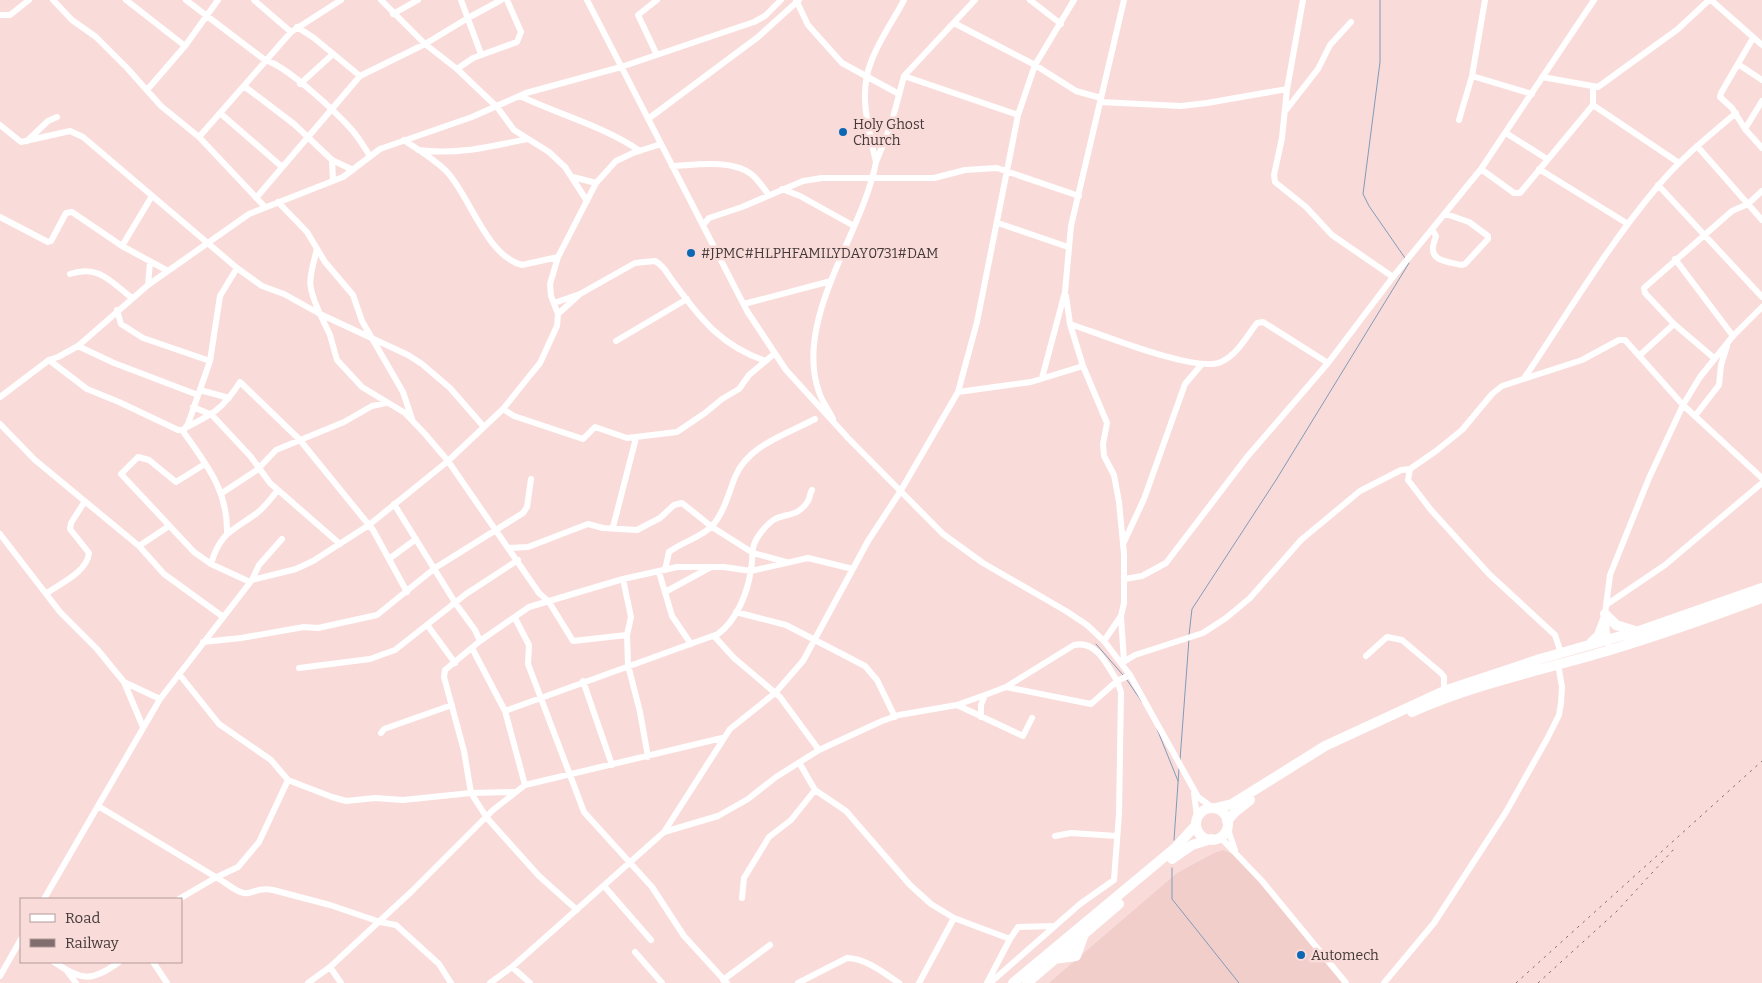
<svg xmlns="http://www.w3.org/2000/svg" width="1762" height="983" font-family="Bitter,serif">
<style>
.built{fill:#f1ceca}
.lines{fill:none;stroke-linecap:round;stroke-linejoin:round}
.stream{stroke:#809bb8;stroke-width:1}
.minor{stroke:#fff;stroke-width:6}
.highway{stroke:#fff;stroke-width:10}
.rail{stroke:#7f6e6d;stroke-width:1;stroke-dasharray:2.5 5;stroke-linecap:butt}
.poi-dot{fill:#0c68b5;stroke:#f9dcda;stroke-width:2}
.labels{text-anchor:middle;stroke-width:5;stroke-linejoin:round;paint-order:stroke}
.poi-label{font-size:14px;fill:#443938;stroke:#f9dcda;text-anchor:start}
</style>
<rect width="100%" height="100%" fill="#f9dcda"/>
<path class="built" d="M 1223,850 L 1233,854 L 1249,869 L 1343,983 L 1049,983 L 1177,873 L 1214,853 Z"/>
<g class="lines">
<path class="stream" d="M 1380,0 L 1380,62 L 1363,194 L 1369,206 L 1405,258
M 1189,635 L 1192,609 L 1276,480 L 1409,263
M 1096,644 L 1123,675
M 1127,680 L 1142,702
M 1157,729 L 1178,781
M 1180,760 L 1189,639
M 1174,840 L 1179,769
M 1172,868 L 1172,899 L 1239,983"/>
<path class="minor" d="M 53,0 L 72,20 L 96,37 L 127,68 L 161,106 L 199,137 L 265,207
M 126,0 L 185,46
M 186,0 L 265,60 C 287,66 336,112 352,130 C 359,138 364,147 370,156
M 254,0 L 291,32
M 381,0 L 425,44 L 457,69 L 497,107 L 514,130 L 549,152 L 565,167 L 587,201
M 461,0 L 481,54
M 587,0 L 747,311 L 786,370 L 848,438 L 943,534 L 983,563 L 1066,611 L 1087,625 L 1104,641 L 1130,675 L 1198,797 L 1213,808
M 796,0 L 808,25 L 842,63 L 899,94
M 1030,0 L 1061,24
M 1303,0 L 1287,89 L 1282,138 L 1274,175 L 1275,182 L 1306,207 L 1332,235 L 1393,277
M 1711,0 L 1762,45
M 393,14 L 418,0
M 0,15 L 10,15 L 29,0
M 954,23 L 1035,65 L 1076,91 L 1101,98
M 297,27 L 314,38 L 360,76
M 1753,38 L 1721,93 L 1720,97 L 1732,108 L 1745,129 L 1762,148
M 656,53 L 638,15 L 657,0
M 1738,64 L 1762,80
M 457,69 L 473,58 L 517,42 L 521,32 L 507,0
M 904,76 L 1018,115
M 1472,76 L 1532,94
M 1542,77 L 1598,87 L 1678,29 L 1709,0
M 300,84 L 333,54
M 244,86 L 294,124 L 332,160 L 353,170
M 147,90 L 185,46 L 218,0
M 520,96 C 560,115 603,126 640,151
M 1100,102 L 1181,106 L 1207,103 L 1287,89
M 1593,105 L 1679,163
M 1286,110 L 1318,69 L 1330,45 L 1351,22
M 220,113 L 281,166
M 648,119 L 758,37 L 799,0
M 1459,120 L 1472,76 L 1485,0
M 0,125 L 21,142 L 70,131 L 83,137 L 237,268 L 262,286 L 284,294 L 320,314 L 330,335 L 337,360 L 362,387 L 405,413 L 425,434 L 448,461 L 539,593 L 549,602 L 573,641 L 627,635
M 1745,129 L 1762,101
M 1506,133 L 1547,159
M 199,137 L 291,32 L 341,0
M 404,140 C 418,150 436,160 448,173 C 471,199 487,256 522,265 L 558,257
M 27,141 L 48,121 L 57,117
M 1697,146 L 1762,220
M 418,150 C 456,155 490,147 527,139
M 332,160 L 333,181
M 876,162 L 891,125 L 904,76 L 975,0
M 672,166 C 695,165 731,159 751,174 C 758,179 763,188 769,195
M 1481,169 L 1514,193 L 1520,193 L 1593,105 L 1593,88
M 1539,169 L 1628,224
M 573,177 L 596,183
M 1658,185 L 1762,297
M 782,189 L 800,196 L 854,226
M 256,198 L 360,76 L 425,44 L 468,18 L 501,0
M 278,202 L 307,232 L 325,262 L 353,295 L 362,321 L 403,392 L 412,419
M 0,217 L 48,242 L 51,241 L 66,213 L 72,212 L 122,246 L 168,271
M 998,223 L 1068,247
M 703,225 L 709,218 L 742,207 L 803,181 L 822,178 L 934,178 L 965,170 L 997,168 L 1079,196
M 1433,231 L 1436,236 C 1435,240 1433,244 1433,247 C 1431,262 1451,262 1461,265 L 1465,264 L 1488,239 L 1488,236 L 1469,222 L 1446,214
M 122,246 L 152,196
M 317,249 C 309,280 306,283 320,314 L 408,355 L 422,364 L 450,388 L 484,427
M 1675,259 L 1733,336
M 70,274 C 98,264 111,282 132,298
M 148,285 L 150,262
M 1066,296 L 1070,324 L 1083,366 L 1107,423 L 1103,444 L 1104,456 L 1114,475 L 1119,502 L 1124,554 L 1124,603 L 1121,616 L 1104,641
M 554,303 L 580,294 L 635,263 L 655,261 C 665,266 668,276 675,284 C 701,320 723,347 766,361
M 744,304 L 831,281
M 117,310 L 121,324 L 143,338 L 210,361
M 558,314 L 580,294
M 1070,324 C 1098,333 1197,374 1221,362 C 1237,355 1247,336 1257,323 L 1263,322 L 1328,363
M 616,341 L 687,299
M 78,346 L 114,363 L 198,395
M 1639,356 L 1674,324
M 1714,358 L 1674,324 L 1645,293 L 1644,288 L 1732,211 L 1748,204 L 1762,191
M 49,360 L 87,389 L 119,402 L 178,430 L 184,430 L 188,424 L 210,361 L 220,296 L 237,268
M 1525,377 C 1568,313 1608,245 1658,186 C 1681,158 1709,136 1736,113
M 1042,378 L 1065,292 L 1071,226 L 1124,0
M 200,390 L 229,398
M 958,392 L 1031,382 L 1083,366
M 0,397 L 49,360 L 58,357 L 78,346 L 148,285 L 249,214 L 343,177 L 380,149 L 472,117 L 526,93 L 621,67 L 754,22 L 765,16 L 781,0
M 193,407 L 212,415 L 251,457 L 270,483 L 340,544
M 503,409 L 514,416 L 583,439 L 595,427 L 627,438 L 677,432 L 705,413 L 722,399 L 739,389 L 749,375 L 774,354
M 1695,416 L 1719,385 L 1721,365 L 1727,346
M 833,419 C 829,410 822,402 819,392 C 793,319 863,233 876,162 C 869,130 858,94 871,62 C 879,40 893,21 904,0
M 0,424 L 35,460 L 139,546 L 164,574 L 222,616
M 185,428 C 213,414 223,409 240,382 L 299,439 L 373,530 L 407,592
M 182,430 C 206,464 228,490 227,533
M 205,464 L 176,482 L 149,460 L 138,457 L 121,474 L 194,552 L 211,564 L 250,582
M 1410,469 L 1408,480 L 1431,510 L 1489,574 L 1555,635 L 1561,653
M 222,493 L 257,470 L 276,450 L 344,422 L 372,406 L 386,403
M 394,504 L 456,604 L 475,630 L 480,641
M 613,527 L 636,438
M 0,534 L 60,612 L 97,649 L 124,682 L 143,727
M 1124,542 L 1144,499 L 1185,384 L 1202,364
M 139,546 L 169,526
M 509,548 L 528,547 L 588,524 L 603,528 L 637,530 L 660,518 L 674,505 L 682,503 L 712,527 L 753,553 L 786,562
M 389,559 L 416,539
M 211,564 C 220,532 233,531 257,513 C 265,507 271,498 278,490
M 665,570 L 669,552 C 682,542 702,537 712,526 C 724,513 729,492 735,477 C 748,445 787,434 815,419
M 659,572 L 672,616 L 691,644
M 623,579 L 631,617 L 627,635 L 628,665 L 640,712 L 648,757
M 1125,579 L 1142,576 L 1166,563 L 1247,457 L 1328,363 L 1393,277 L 1481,169 L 1594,0
M 252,580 L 259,565 L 282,539
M 665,592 L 711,567
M 47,593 C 61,583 87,572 89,553 L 70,529 L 71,523 L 85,501
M 1606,605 L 1665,565 L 1762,483
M 736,612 L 786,625 L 865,666 L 877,680 L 895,717
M 1121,617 L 1124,661
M 515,618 L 529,645 L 528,664 L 584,812 L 652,887 L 684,936 L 727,983
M 428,626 L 455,663
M 714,636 L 734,658 L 780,697 L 819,750
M 203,642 L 241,638 L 304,627 L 318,628 L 377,615 L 435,568 L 523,513 L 527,507 L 531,479
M 472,648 L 505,711 L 525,785
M 1609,650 L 1605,614 L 1610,575 L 1649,478 L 1683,405 L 1700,377 L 1733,336 L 1762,307
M 1366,656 L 1387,637 L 1402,640 L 1441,673 L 1444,677 L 1444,691
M 1122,663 L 1135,655 L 1203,633 L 1226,618 L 1250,598 L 1301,540 L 1360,491 L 1401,470 L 1410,469 L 1436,451 L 1462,430 L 1492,394 L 1502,386 L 1582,360 L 1619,340 L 1625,340 L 1683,405 L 1762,478
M 299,668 L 370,659 L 395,650 L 466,594 L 518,560
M 179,674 L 219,724 L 271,760 L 288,780 L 332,797 L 346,801 L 375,798 L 403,800 L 471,793 L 515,792
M 583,681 L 612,765
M 124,682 L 160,699
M 957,705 L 1023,736 L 1032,718
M 505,711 L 718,634 C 737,620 748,592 751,569 C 753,561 751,550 755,542 C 758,535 768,523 775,519 C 787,513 798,517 808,501 C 810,497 810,493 812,490
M 981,717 L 981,705 L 985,695
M 381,733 L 384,729 L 452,705
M 800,764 L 815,790 L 846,811 L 910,885 L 931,904 L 954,918 L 1010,939
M 1194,793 L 1197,817
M 98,806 L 224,882 C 255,905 247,885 273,890 L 330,905 L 380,922 L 396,925 L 439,964 L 451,983
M 1227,827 L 1235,850
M 664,832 L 718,816 L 748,799 L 776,777 L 819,750 L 882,721 L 899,715 L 957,705 L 985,695 L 1006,687 L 1074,645 C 1097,640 1107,665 1117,681 L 1130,675
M 1055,836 L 1071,833 L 1117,836
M 1220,837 L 1262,881 L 1346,983
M 217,877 L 238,867 L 259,842 L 288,780
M 604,886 L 651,940
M 742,898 L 744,878 L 769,837 L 791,820 L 815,790
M 44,899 L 160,699 L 252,580 L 296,569 L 313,561 L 369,525 L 448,461 L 503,409 L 527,379 L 540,363 L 557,326 L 558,314 L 551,296 L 550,284 L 558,257 L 596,183 L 616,161 L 633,153 L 661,144
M 179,899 L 215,878
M 577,910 L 539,876 L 487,818 L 471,793 L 464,751 L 444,677 L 445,670 L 480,641 L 529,607 L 623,579 L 677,567 L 724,567 L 751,571 L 808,558 L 853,569
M 635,952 L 662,983
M 54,962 C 82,981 92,982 119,962
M 153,962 L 167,983
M 330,967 L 341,983
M 512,967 L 530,983
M 67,971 L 76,983
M 0,976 L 21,939
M 723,980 L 770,945
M 308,983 L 330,967 L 411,892 L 493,810 L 525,785 L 722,738
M 490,983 L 512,967 L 664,832 L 730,729 L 775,693 L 803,661 L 868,541 L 900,492 L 958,392 L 977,322 L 1018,115 L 1035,65 L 1074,0
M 798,983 L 847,958 C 865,958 884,973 899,983
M 919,983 L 954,918
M 987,983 L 1010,939 L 1018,927 L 1055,926
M 990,983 L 1080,904 L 1114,880 L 1119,814 L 1121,692 L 1117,681 L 1091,704 L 1006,687
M 1384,983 L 1434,923 L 1506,812 L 1547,739 L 1559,715 L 1561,703 L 1562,687 L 1558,664"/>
<path class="highway" d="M 1605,614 L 1616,625 L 1635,631
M 1590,644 L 1599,635 L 1605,619
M 1412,712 C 1474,684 1542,670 1607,651 C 1660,635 1711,617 1762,598
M 1216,808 L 1232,804 L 1325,746 L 1444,691 L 1540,659 L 1642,630 L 1762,588
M1196 824a16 16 0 1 1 32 0a16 16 0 1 1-32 0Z
M 1227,821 L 1236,811 L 1250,800
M 1172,859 L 1192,845 L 1211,839
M 1054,959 L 1076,956 L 1084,934
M 1013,983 L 1175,848 L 1196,825
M 1027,983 L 1119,904"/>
<path class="rail" d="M 1516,983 L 1762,761
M 1538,983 L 1617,911 L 1675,848"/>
</g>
<g class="poi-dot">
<circle cx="843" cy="132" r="5"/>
<circle cx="691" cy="253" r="5"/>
<circle cx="1301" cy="955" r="5"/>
</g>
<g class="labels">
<g class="poi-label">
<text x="853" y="129">Holy Ghost<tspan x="853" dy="16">Church</tspan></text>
<text x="701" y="258">#JPMC#HLPHFAMILYDAY0731#DAM</text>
<text x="1311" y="960">Automech</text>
</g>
</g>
<rect x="20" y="898" width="162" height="65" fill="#f9dcda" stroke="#b19b99"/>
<rect x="30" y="914" width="25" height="8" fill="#ffffff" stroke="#b19b99"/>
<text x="65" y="923" font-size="15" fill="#443938">Road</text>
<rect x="30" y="939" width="25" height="8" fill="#7f6e6d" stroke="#b19b99"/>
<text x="65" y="948" font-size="15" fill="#443938">Railway</text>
</svg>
